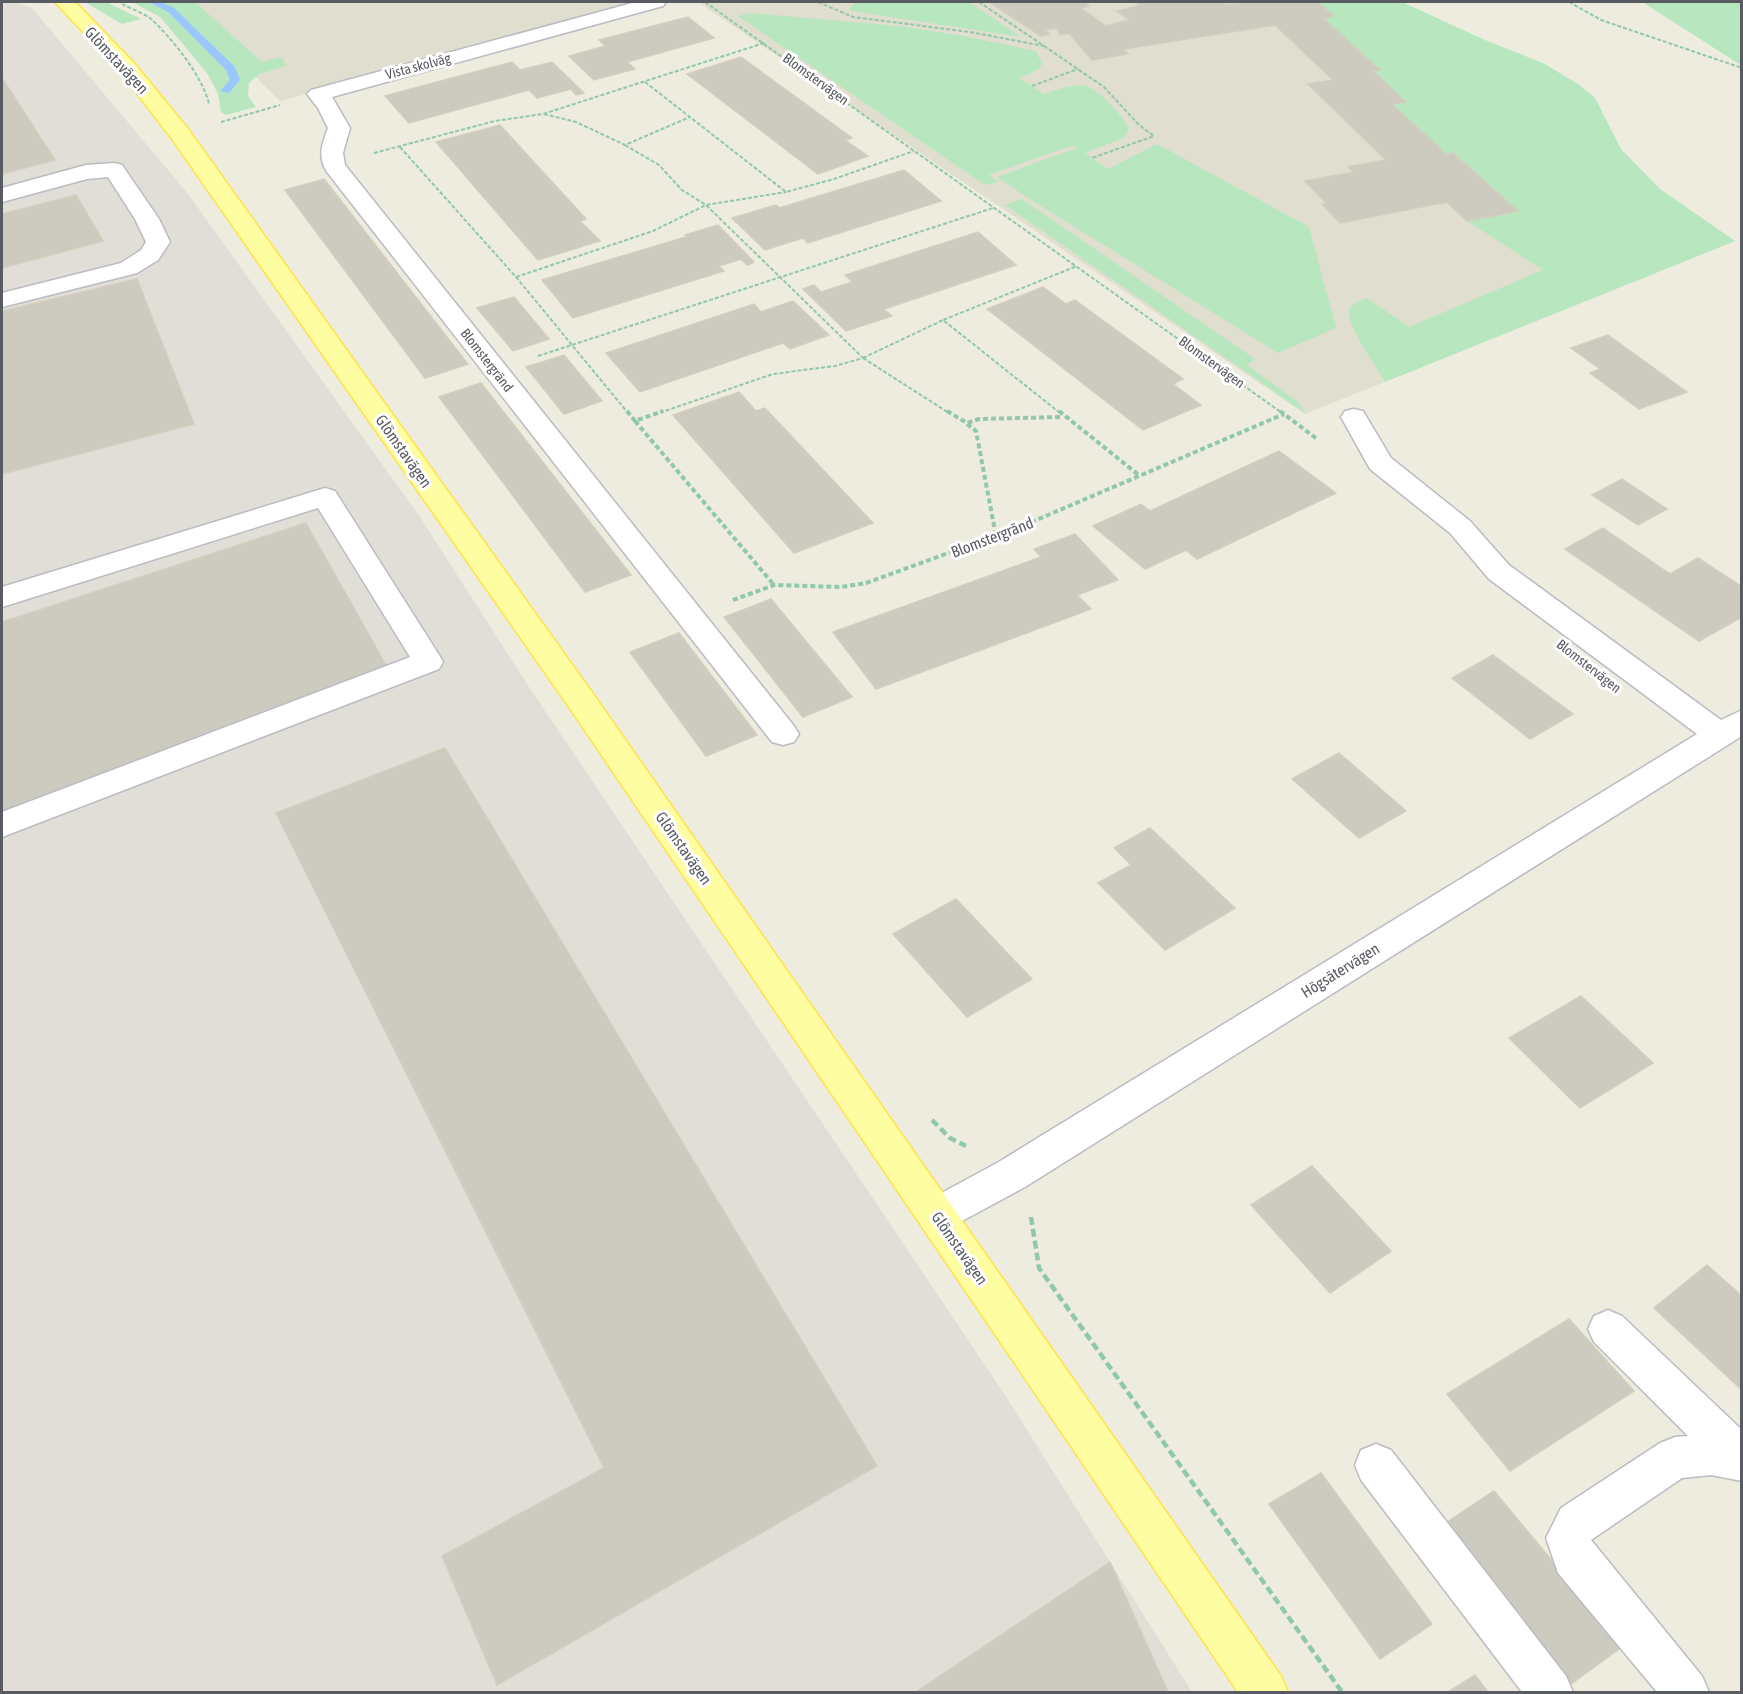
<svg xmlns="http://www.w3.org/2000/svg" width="1743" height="1694" font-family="'Asap Condensed',sans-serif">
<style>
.industrial{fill:#e0ded7}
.education{fill:#dfdecf}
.green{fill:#b8e7bf}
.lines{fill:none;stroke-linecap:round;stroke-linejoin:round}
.stream{fill:#9cc6ff;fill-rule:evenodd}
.building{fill:#cdcac0;stroke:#d2cebd;stroke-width:1.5}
.minor-casing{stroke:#babcc2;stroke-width:3}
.major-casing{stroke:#fde347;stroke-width:3}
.path-far2{stroke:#91c8a9;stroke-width:2;stroke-dasharray:4 2;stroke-linecap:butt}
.path-far1{stroke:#91c8a9;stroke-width:4;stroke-dasharray:5 3;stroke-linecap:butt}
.path{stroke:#91c8a9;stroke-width:4.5;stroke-dasharray:8 4;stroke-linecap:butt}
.minor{fill:#fff;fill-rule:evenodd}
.major{fill:#fffda1;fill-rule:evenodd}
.labels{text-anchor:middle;stroke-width:6;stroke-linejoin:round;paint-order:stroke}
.far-street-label{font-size:14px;fill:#585b62;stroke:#fff}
.street-label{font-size:16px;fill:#585b62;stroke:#fff}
</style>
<rect width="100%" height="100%" fill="#edecdf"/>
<path class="industrial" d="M 2,2 L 16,2 L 32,8 L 188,194 L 420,517 L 527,684 L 1003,1392 L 1192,1692 L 2,1692 Z"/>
<path class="education" d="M 180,2 L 655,2 L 280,101 Z
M 698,2 L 1387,2 L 1735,241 L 1305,414 Z"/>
<path class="green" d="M 85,2 L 106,2 L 141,19 L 122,24 Z
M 132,2 L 195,2 L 262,62 L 282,57 L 286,66 L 259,74 L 249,83 L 248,96 L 256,107 L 226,115 L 221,112 L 218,94 L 207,73 L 160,17 Z
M 856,2 L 969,2 L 1021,37 L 851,11 L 849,9 Z
M 1318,2 L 1402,2 L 1485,40 L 1543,63 L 1578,84 L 1595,98 L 1621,149 L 1660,189 L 1735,241 L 1385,382 C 1378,368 1343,322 1350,308 C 1353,303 1362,300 1367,298 L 1409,327 L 1543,270 L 1467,221 L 1517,211 L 1454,153 L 1446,154 L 1392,104 L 1405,102 L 1373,71 L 1379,69 L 1323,18 L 1333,16 Z
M 1642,2 L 1741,2 L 1741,65 L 1739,64 Z
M 750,13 L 899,26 L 964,36 L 1036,51 L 1042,64 L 1039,69 L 1019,78 L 1044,94 C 1077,83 1087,78 1111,105 C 1118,113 1124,119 1129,128 L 1124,138 L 1085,153 L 1108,169 L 1157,144 L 1309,227 L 1336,328 L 1278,353 L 1028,198 L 997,177 L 1077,148 L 1073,145 L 989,175 L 998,182 L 985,185 L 738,16 Z
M 1022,199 L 1255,359 L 1247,365 L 1299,403 L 1305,413 L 1005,205 Z"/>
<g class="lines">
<path class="stream" d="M 149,2 L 161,2 L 174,8 L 235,67 L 240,80 L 229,93 L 220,91 L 230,80 L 226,70 L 168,12 Z"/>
</g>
<path class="building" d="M 989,2 L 1090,2 L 1085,3 L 1089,6 L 1081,8 L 1106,26 L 1129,20 L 1117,11 L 1141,5 L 1136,2 L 1220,2 L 1226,5 L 1245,2 L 1318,2 L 1334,16 L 1323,18 L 1380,70 L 1373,71 L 1406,102 L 1392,104 L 1446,154 L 1453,153 L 1518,211 L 1467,221 L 1447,202 L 1340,223 L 1322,204 L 1326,203 L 1305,181 L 1354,172 L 1348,167 L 1386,160 L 1308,84 L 1333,80 L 1275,25 L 1124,49 L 1128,54 L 1092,60 L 1069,33 L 1060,35 L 1057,28 L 1044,30 L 1050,34 L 1041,36 Z
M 688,17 L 714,38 L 627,62 L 635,69 L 594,80 L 569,56 L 605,46 L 599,40 Z
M 741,57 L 852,138 L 845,140 L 868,156 L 818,174 L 687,74 Z
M 512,62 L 520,70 L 552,62 L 584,93 L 576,95 L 571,89 L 537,98 L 529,90 L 409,123 L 385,96 Z
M 2,78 L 55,160 L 2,174 Z
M 500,125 L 586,219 L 580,221 L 600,241 L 538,260 L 436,142 Z
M 904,170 L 941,201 L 808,243 L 803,238 L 765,250 L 732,218 L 776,205 L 779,208 Z
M 324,179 L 468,364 L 425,378 L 285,190 Z
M 76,195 L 103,241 L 2,268 L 2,214 Z
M 718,225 L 754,262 L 747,265 L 741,259 L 719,266 L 724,271 L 573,318 L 542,280 L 686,237 L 685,235 Z
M 978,232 L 1016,265 L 884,309 L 892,316 L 846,331 L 803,289 L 814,285 L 821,292 L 852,282 L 845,275 Z
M 137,279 L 194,424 L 2,474 L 2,311 Z
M 1043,287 L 1066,304 L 1075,300 L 1183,379 L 1173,384 L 1201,405 L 1143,430 L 987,309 Z
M 514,297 L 549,339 L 513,351 L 477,308 Z
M 793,301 L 829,335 L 790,349 L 783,343 L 640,392 L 606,353 L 754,304 L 761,312 Z
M 1608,335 L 1687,392 L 1639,409 L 1590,373 L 1600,369 L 1571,348 Z
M 564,355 L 602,401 L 564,414 L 526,367 Z
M 481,383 L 631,575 L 585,592 L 439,397 Z
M 739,392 L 756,411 L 765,408 L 873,523 L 794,553 L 673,415 Z
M 1279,451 L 1336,493 L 1197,559 L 1186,550 L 1145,569 L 1093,526 L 1141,504 L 1150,511 Z
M 1622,479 L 1667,509 L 1638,525 L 1592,495 Z
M 306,523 L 387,667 L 2,816 L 2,622 Z
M 1603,528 L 1670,574 L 1698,558 L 1742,587 L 1742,617 L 1699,641 L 1565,549 Z
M 1075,534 L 1118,580 L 1077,595 L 1091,609 L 876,689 L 833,632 L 1041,557 L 1034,549 Z
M 771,599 L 852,697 L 803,717 L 724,617 Z
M 679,633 L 757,735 L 706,756 L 630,652 Z
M 1493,655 L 1573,714 L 1530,739 L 1452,678 Z
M 445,748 L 877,1466 L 497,1685 L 442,1556 L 604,1468 L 276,813 Z
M 1339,753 L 1406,811 L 1359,838 L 1292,779 Z
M 1150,828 L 1235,908 L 1165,950 L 1098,883 L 1131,865 L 1114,848 Z
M 956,899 L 1032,979 L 967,1017 L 893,934 Z
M 1581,996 L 1653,1063 L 1580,1108 L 1509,1038 Z
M 1312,1166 L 1391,1251 L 1330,1293 L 1251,1205 Z
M 1707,1265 L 1742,1296 L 1742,1390 L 1654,1308 Z
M 1569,1319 L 1634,1391 L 1510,1471 L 1447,1394 Z
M 1321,1473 L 1432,1624 L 1380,1659 L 1269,1504 Z
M 1494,1491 L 1623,1646 L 1571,1684 L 1443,1525 Z
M 1110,1562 L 1168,1692 L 916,1692 Z
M 1475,1675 L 1488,1692 L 1448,1692 Z"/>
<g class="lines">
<g class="minor-casing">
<path id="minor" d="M 636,2 L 666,2 L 663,6 L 332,97 L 350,128 L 343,153 L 345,165 L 794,726 L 799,734 L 794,742 L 783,745 L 772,742 L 327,172 C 317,157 322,144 328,128 L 318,108 L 307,94 L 311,90 Z
M 114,163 L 122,165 L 159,219 L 170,242 L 158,260 L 137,273 L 2,307 L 2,293 L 121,263 L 141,250 L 146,242 L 135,219 L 108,177 L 87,179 L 2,202 L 2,188 L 86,165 Z
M 1354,409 L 1363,411 L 1391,458 L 1470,521 L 1509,565 L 1721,720 L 1742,710 L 1742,736 L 1025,1187 L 951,1227 L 937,1232 L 923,1227 L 918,1215 L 923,1203 L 997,1163 L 1697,734 L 1489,579 L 1450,533 L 1370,469 L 1341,417 L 1345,411 Z
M 325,488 L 335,491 L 439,655 L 443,662 L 439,669 L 2,837 L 2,812 L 410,657 L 318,508 L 2,607 L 2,587 Z
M 1608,1310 L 1622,1316 L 1742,1430 L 1742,1481 L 1711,1475 L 1682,1478 L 1591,1540 L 1702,1676 L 1709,1692 L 1657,1692 L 1558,1573 L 1546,1538 L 1561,1508 L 1660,1443 L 1675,1437 L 1688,1436 L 1594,1342 L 1588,1329 L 1594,1316 Z
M 1376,1444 L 1391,1450 L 1566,1676 L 1573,1692 L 1522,1692 L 1361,1480 L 1355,1465 L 1361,1450 Z"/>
</g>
<g class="major-casing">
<path id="major" d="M 55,2 L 75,2 L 134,63 L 188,129 L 591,691 L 1281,1676 L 1288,1692 L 1238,1692 L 569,707 L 172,139 L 120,71 Z"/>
</g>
<path class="path-far2" d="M 705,2 L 1282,413
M 818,2 L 853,17 L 970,32 L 1044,46 L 979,2
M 1569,2 L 1601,20 L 1742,68
M 122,4 C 131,9 144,13 151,19 C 172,38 203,77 209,104
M 1044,46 L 1104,87 L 1139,125 L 1154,136 L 1092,158
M 645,82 L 786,192 L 834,179 L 914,151
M 1032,86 L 1078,69
M 544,114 L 576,122 L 625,145 L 690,117
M 221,122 L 280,105
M 625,145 L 659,165 L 682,190 L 706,205 L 863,358 L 835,366 L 773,374 L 659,413
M 400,147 L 516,277 L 628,413
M 374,153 L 495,121 L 543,114 L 764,43
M 516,277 L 653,231 L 706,205 L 786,192
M 538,356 L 993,208
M 863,358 L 949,413
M 863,358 L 943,320
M 1060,413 L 943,320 L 1077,266"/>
<path class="path-far1" d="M 627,411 L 635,421 L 663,411
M 947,411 L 967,423 L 979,419 L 1062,417
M 1059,411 L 1140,476
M 1280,411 L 1317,439
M 635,421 L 774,585
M 967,424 L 976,431 L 996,536
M 733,600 L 774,585 L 841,587 L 866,583 L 1020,527 L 1284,414"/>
<path class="path" d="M 932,1120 L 950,1138 L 966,1146
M 1031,1217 L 1039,1268 L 1342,1692"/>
<use href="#minor" class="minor"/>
<use href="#major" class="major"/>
</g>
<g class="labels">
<g class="far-street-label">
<text transform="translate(418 66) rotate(-15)" y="5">Vista skolväg</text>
<text transform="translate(816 79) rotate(36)" y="5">Blomstervägen</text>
<text transform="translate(487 360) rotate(52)" y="5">Blomstergränd</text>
<text transform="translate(1212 362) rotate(36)" y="5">Blomstervägen</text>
<text transform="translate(1589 666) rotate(38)" y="5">Blomstervägen</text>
</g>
<g class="street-label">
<text transform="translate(117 60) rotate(47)" y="6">Glömstavägen</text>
<text transform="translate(404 451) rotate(55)" y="6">Glömstavägen</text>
<text transform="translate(992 537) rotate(-21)" y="6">Blomstergränd</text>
<text transform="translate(684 848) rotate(55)" y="6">Glömstavägen</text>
<text transform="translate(1340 970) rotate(-32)" y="6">Högsätervägen</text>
<text transform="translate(960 1248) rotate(55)" y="6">Glömstavägen</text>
</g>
</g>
<rect width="1743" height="1694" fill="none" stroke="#585b62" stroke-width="6"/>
</svg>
